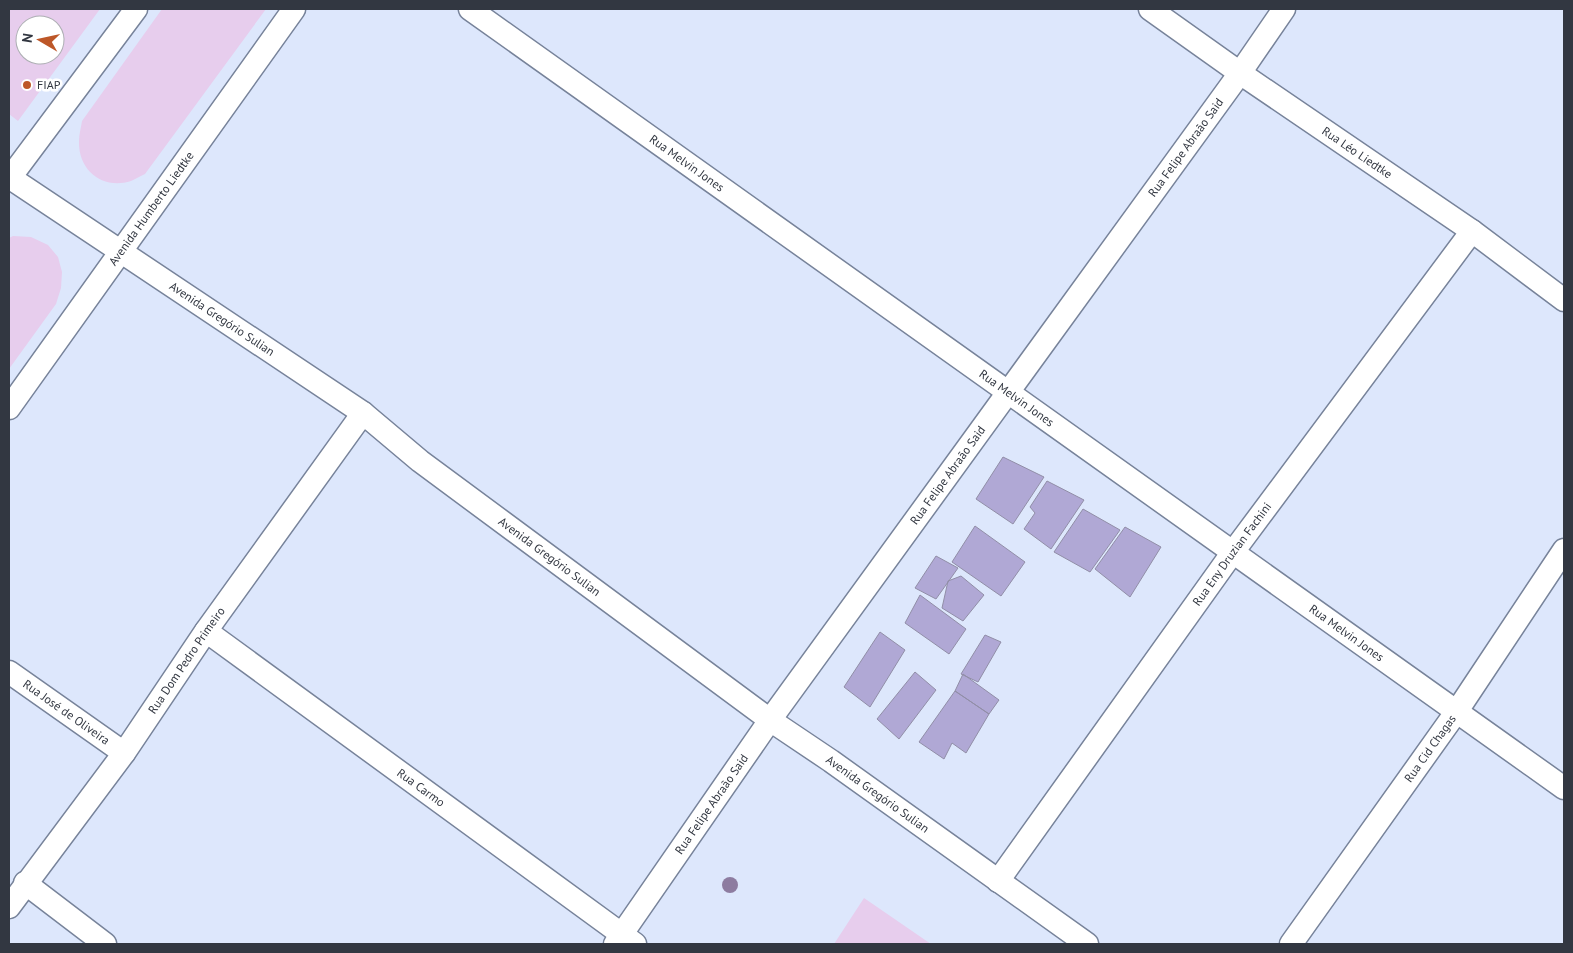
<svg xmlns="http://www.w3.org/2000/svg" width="1573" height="953" font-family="'PT Sans',sans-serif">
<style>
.green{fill:#e7cded;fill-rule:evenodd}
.building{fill:#b0a8d5;stroke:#918ea7}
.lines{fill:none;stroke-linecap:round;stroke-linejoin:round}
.minor-casing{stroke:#77839a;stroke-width:25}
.minor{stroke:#fff;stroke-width:22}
.tree{fill:#8d7ca0}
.poi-dot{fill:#bd5728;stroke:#fff;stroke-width:2}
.labels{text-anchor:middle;stroke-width:5;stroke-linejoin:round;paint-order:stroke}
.poi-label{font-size:12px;fill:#323741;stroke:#fff;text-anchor:start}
.street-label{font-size:12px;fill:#323741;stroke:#fff}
</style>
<rect width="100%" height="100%" fill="#dde7fc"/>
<path class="green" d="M 9,9 L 100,9 L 18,121 L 9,114 ZM 25,25 L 55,25 L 55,55 L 25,55 Z
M 162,9 L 266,9 L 145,174 C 140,176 136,179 131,181 C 102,190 78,170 79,141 C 79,134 81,128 82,121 Z
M 13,236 L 31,237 L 48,245 L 58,257 L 62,272 L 61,288 L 56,304 L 9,369 L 9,238 Z
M 864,898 L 931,944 L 834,944 Z"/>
<path class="building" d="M 1003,457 L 1044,477 L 1013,524 L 976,499 Z
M 1047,481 L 1084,500 L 1051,549 L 1024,529 L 1035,513 L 1030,507 Z
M 1083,509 L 1120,530 L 1090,572 L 1054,552 Z
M 975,526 L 1025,562 L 1001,596 L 952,562 Z
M 1125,527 L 1161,547 L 1130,597 L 1095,569 Z
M 936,556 L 958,568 L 936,599 L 915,588 Z
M 961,576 L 984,595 L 963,621 L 942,608 L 948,581 Z
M 920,595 L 966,629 L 949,654 L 905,623 Z
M 880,632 L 905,650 L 870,707 L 844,687 Z
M 985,635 L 1001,642 L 978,682 L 961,674 Z
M 915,672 L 936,690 L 899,739 L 877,719 Z
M 963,674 L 999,700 L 989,714 L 955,691 Z
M 955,691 L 989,714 L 966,753 L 952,743 L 944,759 L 919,742 Z"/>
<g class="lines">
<g class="minor-casing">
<g id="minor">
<path id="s1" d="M 470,9 L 1564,788"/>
<path id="s2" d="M 1150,9 L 1240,73 L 1472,231 L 1564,300"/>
<path id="s3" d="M 9,177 L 363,413 L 420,461 L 770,720 L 831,761 L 1087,944"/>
<path d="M 9,179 L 136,9"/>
<path id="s4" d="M 9,408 L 294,9"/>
<path id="s5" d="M 206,631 L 635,944"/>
<path id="s6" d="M 9,672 L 124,753"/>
<path id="s7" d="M 998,881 L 1233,552 L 1472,231"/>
<path d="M 25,883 L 105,944"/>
<path id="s8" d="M 9,907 L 124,753 L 206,631 L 363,413"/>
<path id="s9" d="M 615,944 L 770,720 L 1240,73 L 1284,9"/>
<path id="s10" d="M 1291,944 L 1457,711 L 1564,550"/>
</g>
</g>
<use href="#minor" class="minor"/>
</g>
<circle class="tree" cx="730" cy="885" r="8"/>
<circle class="poi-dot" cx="27" cy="85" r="5"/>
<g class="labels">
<g class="poi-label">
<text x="37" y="89">FIAP</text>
</g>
<g class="street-label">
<text dy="4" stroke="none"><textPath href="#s9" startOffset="980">Rua Felipe Abraão Said</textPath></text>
<text dy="4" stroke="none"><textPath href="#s2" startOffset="252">Rua Léo Liedtke</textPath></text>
<text dy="4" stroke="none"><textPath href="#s1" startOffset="266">Rua Melvin Jones</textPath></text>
<text dy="4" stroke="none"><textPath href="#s4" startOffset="245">Avenida Humberto Liedtke</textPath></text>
<text dy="4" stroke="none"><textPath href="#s3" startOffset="256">Avenida Gregório Sulian</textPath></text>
<text dy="4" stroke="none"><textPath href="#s1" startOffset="671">Rua Melvin Jones</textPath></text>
<text dy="4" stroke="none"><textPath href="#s9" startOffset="575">Rua Felipe Abraão Said</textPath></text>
<text dy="4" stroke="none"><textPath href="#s7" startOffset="402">Rua Eny Druzian Fachini</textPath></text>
<text dy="4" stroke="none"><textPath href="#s3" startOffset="661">Avenida Gregório Sulian</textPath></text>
<text dy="4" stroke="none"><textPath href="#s1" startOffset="1076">Rua Melvin Jones</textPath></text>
<text dy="4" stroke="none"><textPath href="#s8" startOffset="304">Rua Dom Pedro Primeiro</textPath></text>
<text dy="4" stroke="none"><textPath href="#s6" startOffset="70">Rua José de Oliveira</textPath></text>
<text dy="4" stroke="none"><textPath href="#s10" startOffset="240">Rua Cid Chagas</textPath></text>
<text dy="4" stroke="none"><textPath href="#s5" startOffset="266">Rua Carmo</textPath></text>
<text dy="4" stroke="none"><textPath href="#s3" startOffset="1066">Avenida Gregório Sulian</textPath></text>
<text dy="4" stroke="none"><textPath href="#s9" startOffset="170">Rua Felipe Abraão Said</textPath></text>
</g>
</g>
<rect width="1573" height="953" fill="none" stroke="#323741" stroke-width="20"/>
<g transform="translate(40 40) rotate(279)"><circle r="24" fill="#ffffff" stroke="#adafb3"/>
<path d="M0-4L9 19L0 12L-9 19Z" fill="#bd5728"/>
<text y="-8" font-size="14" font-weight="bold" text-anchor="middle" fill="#323741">N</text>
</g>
</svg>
